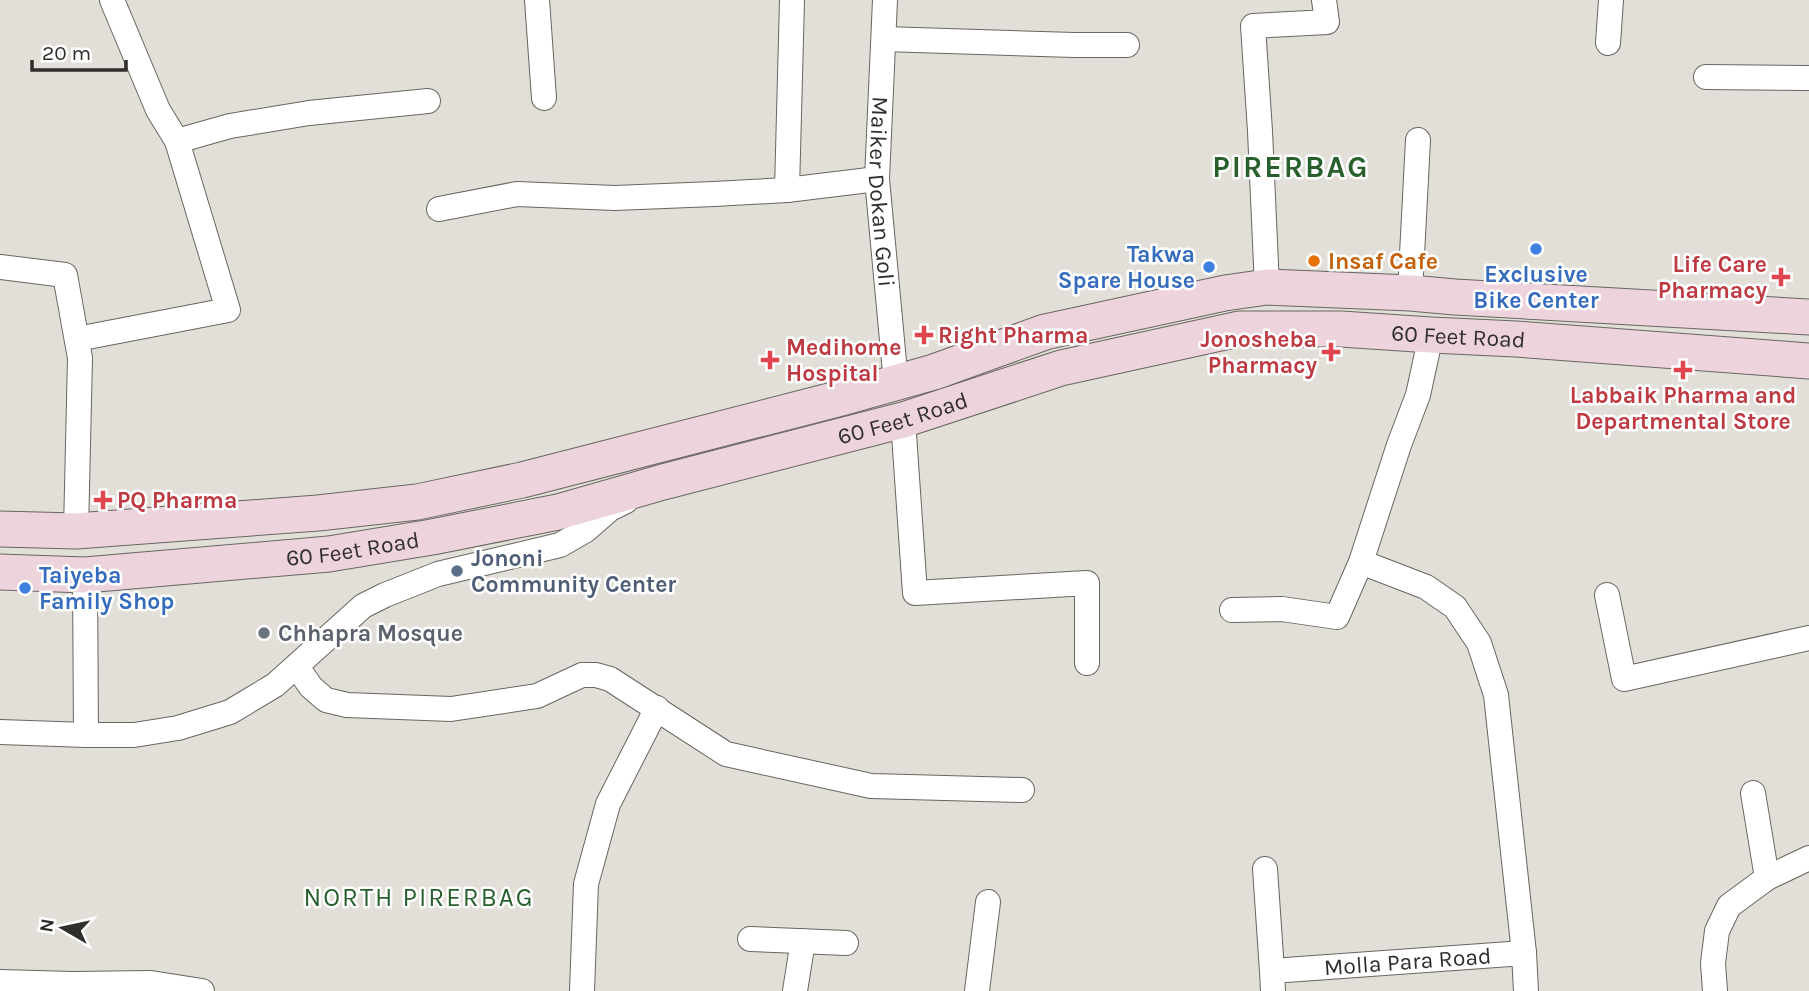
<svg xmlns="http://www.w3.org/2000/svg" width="1809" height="991" font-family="Karla,sans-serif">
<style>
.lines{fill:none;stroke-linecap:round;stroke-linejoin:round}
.street-casing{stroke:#686660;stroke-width:26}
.secondary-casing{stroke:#686660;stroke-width:37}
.street{stroke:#fff;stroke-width:24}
.secondary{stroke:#edd3dc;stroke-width:35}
.shop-dot{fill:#3f7fe0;stroke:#fff;stroke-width:2.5}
.food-dot{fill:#e8710a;stroke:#fff;stroke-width:2.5}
.health-dot{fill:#e0444e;stroke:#fff;stroke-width:2.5}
.service-dot{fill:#5c6f8a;stroke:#fff;stroke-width:2.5}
.worship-dot{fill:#6b7280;stroke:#fff;stroke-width:2.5}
.labels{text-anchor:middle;stroke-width:5;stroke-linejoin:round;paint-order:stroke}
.street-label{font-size:23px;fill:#302f2c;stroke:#fff}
.shop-label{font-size:23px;font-weight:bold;fill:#366cbe;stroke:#fff;text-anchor:end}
.food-label{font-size:23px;font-weight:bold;fill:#c56008;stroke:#fff;text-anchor:start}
.health-label{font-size:23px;font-weight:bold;fill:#be3a42;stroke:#fff;text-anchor:start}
.service-label{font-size:23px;font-weight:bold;fill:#4e5e75;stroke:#fff;text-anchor:start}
.worship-label{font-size:23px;font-weight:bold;fill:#5b616d;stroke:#fff;text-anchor:start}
.quarter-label{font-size:26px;letter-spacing:2px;fill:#275f2d;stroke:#fff}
.district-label{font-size:30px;font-weight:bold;letter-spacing:2px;fill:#275f2d;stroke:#fff}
</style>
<rect width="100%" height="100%" fill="#e1dfd8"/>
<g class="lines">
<g class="street-casing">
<g id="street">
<path d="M 112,0 L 158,110 L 177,141 L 230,126 L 309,113 L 428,101"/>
<path d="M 537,0 L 544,98"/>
<path id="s1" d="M 885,0 L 877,179 L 896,383"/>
<path d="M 884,39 L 1074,45 L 1127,45"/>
<path d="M 1608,43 L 1611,0"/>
<path d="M 1706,77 L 1809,78"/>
<path d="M 787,190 L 792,0"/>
<path d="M 439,209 L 517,194 L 615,198 L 714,194 L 787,190 L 877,179"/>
<path d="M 0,267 L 65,275 L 80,358 L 76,531"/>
<path d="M 1267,287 L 1260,131 L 1253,26 L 1327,22 L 1324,0"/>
<path d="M 1410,293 L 1418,140"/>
<path d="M 1431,335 L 1418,395 L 1399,445 L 1361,562 L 1426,587 L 1455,607 L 1479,643 L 1496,695 L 1524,953"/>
<path d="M 77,339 L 228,310 L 177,141"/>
<path d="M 903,420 L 915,593 L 1087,583 L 1087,663"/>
<path d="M 1607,595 L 1624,679 L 1809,638"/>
<path d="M 1232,610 L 1282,609 L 1337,617 L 1361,562"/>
<path d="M 297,667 L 311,687 L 326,700 L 347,705 L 451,709 L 537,696 L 582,675 L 596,675 L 610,679 L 726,754 L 871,786 L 1022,790"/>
<path d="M 0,732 L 86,735 L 85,575"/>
<path d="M 86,735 L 134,735 L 178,728 L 230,712 L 275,685 L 363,606 L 385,595 L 438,574 L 560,545 L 586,530 L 610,509 L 626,501"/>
<path d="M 1753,793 L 1767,878"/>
<path d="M 1265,869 L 1272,971"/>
<path d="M 750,939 L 846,943"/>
<path d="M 0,982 L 73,984 L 151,983 L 202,991"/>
<path d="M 582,991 L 586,884 L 608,804 L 657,708"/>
<path d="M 795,991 L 803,941"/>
<path d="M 977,991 L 988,902"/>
<path id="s2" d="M 1273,991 L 1272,971 L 1524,953 L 1526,991"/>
<path d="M 1715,991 L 1713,963 L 1717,931 L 1729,906 L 1767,878 L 1809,858"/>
</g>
</g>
<g class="secondary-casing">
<g id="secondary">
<path d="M 0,529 L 76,531 L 318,513 L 417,502 L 522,480 L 841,398 L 934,372 L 1045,332 L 1225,293 L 1267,287 L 1410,293 L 1455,297 L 1809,317"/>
<path id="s3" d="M 0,572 L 85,575 L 329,554 L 432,537 L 558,512 L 663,482 L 903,420 L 1061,368 L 1239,329 L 1341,329 L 1431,335 L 1516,339 L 1809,361"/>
</g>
</g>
<use href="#street" class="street"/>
<use href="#secondary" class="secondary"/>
</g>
<g class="shop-dot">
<circle cx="1536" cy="249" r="7"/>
<circle cx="1209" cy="267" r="7"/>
<circle cx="25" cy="588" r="7"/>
</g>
<circle class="food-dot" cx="1314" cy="261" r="7"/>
<g class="health-dot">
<path d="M1777.5 266.5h7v7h7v7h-7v7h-7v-7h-7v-7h7z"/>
<path d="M920.5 324.5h7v7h7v7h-7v7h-7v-7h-7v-7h7z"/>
<path d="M1327.5 341.5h7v7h7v7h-7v7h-7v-7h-7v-7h7z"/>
<path d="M766.5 349.5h7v7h7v7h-7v7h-7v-7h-7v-7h7z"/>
<path d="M1679.5 359.5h7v7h7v7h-7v7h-7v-7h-7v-7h7z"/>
<path d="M99.5 489.5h7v7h7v7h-7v7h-7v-7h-7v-7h7z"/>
</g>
<circle class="service-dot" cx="457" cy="571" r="7"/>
<circle class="worship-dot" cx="264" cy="633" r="7"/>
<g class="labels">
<g class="street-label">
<text dy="8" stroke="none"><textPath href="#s1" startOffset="192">Maiker Dokan Goli</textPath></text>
<text dy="8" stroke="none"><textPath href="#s3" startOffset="1488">60 Feet Road</textPath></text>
<text dy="8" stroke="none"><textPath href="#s3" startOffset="920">60 Feet Road</textPath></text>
<text dy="8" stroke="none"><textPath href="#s3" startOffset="354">60 Feet Road</textPath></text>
<text dy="8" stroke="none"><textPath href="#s2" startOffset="156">Molla Para Road</textPath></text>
</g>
<g class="shop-label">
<text x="1195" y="262">Takwa<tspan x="1195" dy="26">Spare House</tspan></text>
<text x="1536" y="282" text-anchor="middle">Exclusive<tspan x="1536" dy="26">Bike Center</tspan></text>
<text x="39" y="583" text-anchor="start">Taiyeba<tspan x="39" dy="26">Family Shop</tspan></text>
</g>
<g class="food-label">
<text x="1328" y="269">Insaf Cafe</text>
</g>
<g class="health-label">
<text x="1767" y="272" text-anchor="end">Life Care<tspan x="1767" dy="26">Pharmacy</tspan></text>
<text x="938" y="343">Right Pharma</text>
<text x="1317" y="347" text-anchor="end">Jonosheba<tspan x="1317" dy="26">Pharmacy</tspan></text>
<text x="786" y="355">Medihome<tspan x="786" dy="26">Hospital</tspan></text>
<text x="1683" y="403" text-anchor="middle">Labbaik Pharma and<tspan x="1683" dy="26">Departmental Store</tspan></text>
<text x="117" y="508">PQ Pharma</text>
</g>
<g class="service-label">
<text x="471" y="566">Jononi<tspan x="471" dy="26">Community Center</tspan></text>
</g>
<g class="worship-label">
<text x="278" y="641">Chhapra Mosque</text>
</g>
<g class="quarter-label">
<text x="419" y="906">NORTH PIRERBAG</text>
</g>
<g class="district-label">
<text x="1291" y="177">PIRERBAG</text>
</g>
</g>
<g transform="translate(63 928) rotate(279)" stroke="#ffffff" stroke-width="5" paint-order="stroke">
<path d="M0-5L12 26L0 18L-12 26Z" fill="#302f2c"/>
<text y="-10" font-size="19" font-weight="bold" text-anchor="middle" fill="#302f2c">N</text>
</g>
<path d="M32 60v10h94v-10" fill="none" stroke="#302f2c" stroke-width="3.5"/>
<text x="42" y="60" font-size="21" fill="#302f2c" stroke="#ffffff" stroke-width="5" paint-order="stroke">20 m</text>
</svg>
